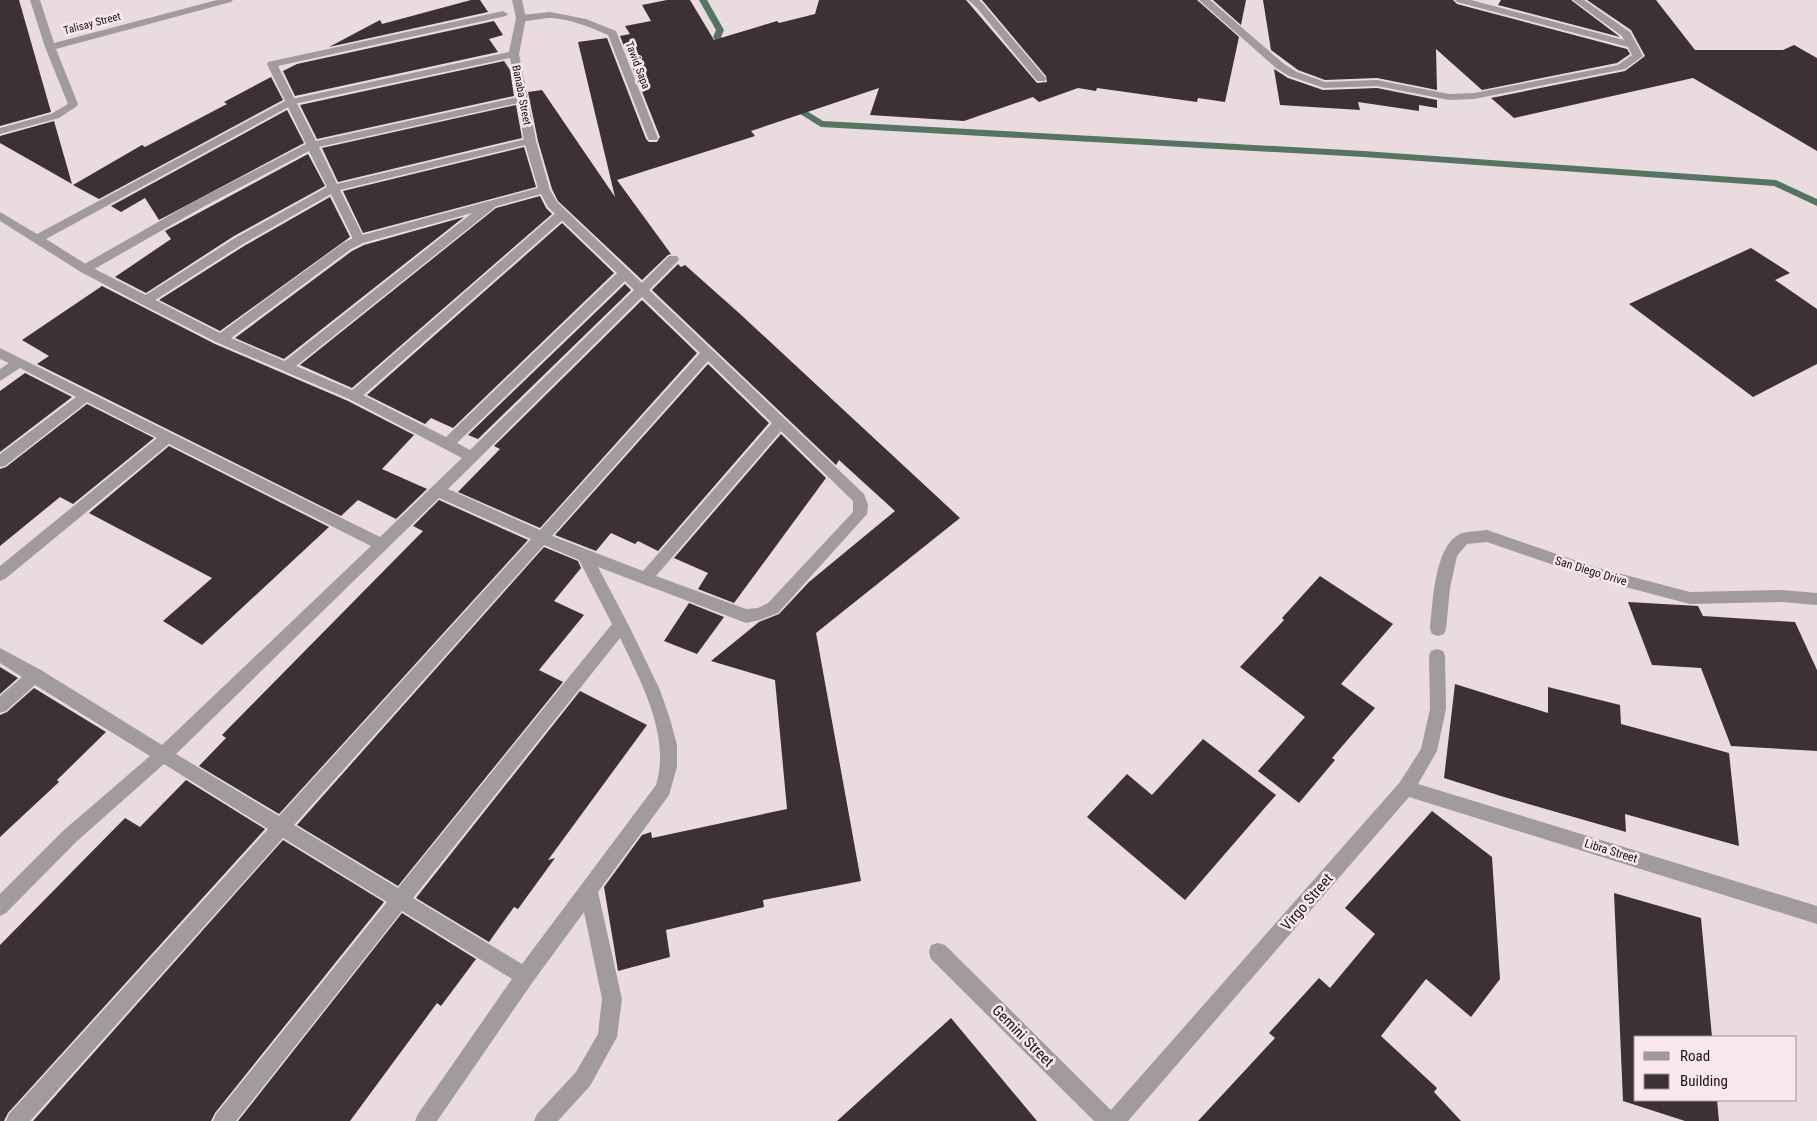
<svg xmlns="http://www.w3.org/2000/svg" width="1817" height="1121" font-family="'Roboto Condensed',sans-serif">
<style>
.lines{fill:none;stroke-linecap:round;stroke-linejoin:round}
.stream{fill:#557562;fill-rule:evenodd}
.building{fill:#3d3135}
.service{fill:#a19b9d;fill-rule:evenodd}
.minor{fill:#a19b9d;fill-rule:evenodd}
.labels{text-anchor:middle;stroke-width:5;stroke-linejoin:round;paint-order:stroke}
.far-street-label{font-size:11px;fill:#171214;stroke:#f8e8ee}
.street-label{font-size:12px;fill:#171214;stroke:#f8e8ee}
.near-street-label{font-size:15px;fill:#171214;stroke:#f8e8ee}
</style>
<rect width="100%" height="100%" fill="#eadbe0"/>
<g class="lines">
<path class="stream" d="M 699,0 L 707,0 L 724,30 L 721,37 L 728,46 L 732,47 L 732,51 L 722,50 L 713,37 L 716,30 Z
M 792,102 L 823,121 L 1364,151 L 1776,180 L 1817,199 L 1817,206 L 1774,186 L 1364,157 L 821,127 L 789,107 L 788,105 Z"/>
</g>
<path class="building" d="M 0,0 L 19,0 L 51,112 L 0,126 Z
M 471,0 L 480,0 L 488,12 L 329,47 L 380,20 L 382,24 Z
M 667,0 L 690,0 L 714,40 L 777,21 L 779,23 L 815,14 L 819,0 L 966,0 L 1037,83 L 1047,82 L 1046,76 L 982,0 L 1197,0 L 1239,37 L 1225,102 L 1198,98 L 1197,102 L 1097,88 L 1096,91 L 1078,88 L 1039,102 L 1033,97 L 964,121 L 870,115 L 879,88 L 751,131 L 755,136 L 617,180 L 671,254 L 668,255 L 642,280 L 558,201 L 552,189 L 538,141 L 528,92 L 542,90 L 615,197 L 578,42 L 607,38 L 646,139 L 649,142 L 657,142 L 660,137 L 620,36 L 630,34 L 625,26 L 651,21 L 642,5 Z
M 1213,0 L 1246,0 L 1241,25 Z
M 1263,0 L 1453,0 L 1457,4 L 1627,49 L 1630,54 L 1617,63 L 1482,90 L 1436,49 L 1437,90 L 1377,78 L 1325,80 L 1298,70 L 1271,50 Z
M 1501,0 L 1571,0 L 1620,37 L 1498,5 Z
M 1587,0 L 1656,0 L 1695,50 L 1783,50 L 1794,45 L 1817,58 L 1817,151 L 1693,78 L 1514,118 L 1491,98 L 1625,71 L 1645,56 L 1631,30 Z
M 494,21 L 503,35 L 489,39 L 498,52 L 295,96 L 283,71 L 297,64 Z
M 504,61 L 510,70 L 514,96 L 317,139 L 300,105 Z
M 1274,69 L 1288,78 L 1323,90 L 1377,88 L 1437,100 L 1437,108 L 1419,105 L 1419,111 L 1358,102 L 1360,110 L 1280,105 Z
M 271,77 L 283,100 L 99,199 L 73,185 L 142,145 L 145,147 L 227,104 L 224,102 Z
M 516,105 L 522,138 L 338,182 L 322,148 Z
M 287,110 L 304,143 L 159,220 L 145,198 L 121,212 L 111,206 Z
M 54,121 L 72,184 L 0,143 L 0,136 Z
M 524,147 L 536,187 L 363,233 L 343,191 Z
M 308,154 L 325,186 L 234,236 L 146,293 L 115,277 L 171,239 L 165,231 Z
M 540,196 L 546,208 L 552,214 L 352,388 L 300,365 L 496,208 Z
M 330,197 L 350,237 L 220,331 L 159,300 L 244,246 Z
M 464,217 L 284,359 L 235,338 L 352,251 L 364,245 Z
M 562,223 L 614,273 L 453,428 L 431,418 L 425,424 L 367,395 Z
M 1751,248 L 1790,273 L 1775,280 L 1817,309 L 1817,364 L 1753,397 L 1629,304 Z
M 678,264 L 681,267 L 685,265 L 739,313 L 960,518 L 816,633 L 861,881 L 763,900 L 764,907 L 666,930 L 670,957 L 618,971 L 604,887 L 642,835 L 651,832 L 652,838 L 787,809 L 775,680 L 711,661 L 759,622 L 779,614 L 809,582 L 895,511 L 839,460 L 836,465 L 652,290 Z
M 625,284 L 631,290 L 478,439 L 468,435 Z
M 102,286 L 215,344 L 348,401 L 414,435 L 382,469 L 427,489 L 396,519 L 358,500 L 341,516 L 37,364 L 49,356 L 22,340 Z
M 642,300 L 697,353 L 540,528 L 458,492 L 500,449 L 494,446 Z
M 708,364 L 769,423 L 658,551 L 638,541 L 635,544 L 611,533 L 596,551 L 555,535 Z
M 25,373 L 72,397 L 0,452 L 0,391 Z
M 87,404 L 154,438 L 73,504 L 60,497 L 0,546 L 0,469 L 6,467 Z
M 781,434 L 826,478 L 734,603 L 698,589 L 708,573 L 674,558 Z
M 169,446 L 329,527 L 202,645 L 163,621 L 212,578 L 89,513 Z
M 439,500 L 528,540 L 279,814 L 199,766 L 226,738 L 222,735 L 423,531 L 413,526 Z
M 544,547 L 578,561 L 581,568 L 554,601 L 584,615 L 539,670 L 563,682 L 398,886 L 297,825 Z
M 1320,576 L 1393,624 L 1341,684 L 1375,708 L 1332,758 L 1335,760 L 1299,803 L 1258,771 L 1305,717 L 1240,667 L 1284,620 L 1282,618 Z
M 1628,602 L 1698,606 L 1703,616 L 1795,622 L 1817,670 L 1817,751 L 1731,746 L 1701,668 L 1652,665 Z
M 689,603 L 724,617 L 697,654 L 664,641 Z
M 0,667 L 18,678 L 0,694 Z
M 1455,684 L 1548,713 L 1548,687 L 1620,705 L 1621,724 L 1729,753 L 1739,846 L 1625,814 L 1626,832 L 1504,797 L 1444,778 Z
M 34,688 L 106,732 L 57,780 L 59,782 L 0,837 L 0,715 L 7,712 Z
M 580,691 L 647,725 L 548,860 L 555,858 L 518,909 L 514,907 L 489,942 L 416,898 Z
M 1203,739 L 1276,795 L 1185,900 L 1087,817 L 1127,774 L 1152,795 Z
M 186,780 L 265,829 L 8,1113 L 4,1121 L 0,1121 L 0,945 L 125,818 L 140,827 Z
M 1432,811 L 1492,857 L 1500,979 L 1471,1017 L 1426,979 L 1381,1036 L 1437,1088 L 1434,1092 L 1461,1121 L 1198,1121 L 1275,1038 L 1269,1033 L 1319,978 L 1330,988 L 1375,934 L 1345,908 Z
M 283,840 L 384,902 L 215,1113 L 211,1121 L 33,1121 Z
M 1614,893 L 1701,918 L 1712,1037 L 1636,1037 L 1636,1100 L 1717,1100 L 1719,1121 L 1685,1121 L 1623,1101 Z
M 402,913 L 476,959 L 441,1006 L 437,1003 L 350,1121 L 238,1121 Z
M 951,1018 L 1037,1121 L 837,1121 Z"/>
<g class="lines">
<path class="service" d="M 980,3 L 983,4 L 1045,77 L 1046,79 L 1045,81 L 1037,81 L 977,8 L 977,4 Z
M 503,11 L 508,14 L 506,16 L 278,66 L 316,141 L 523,96 L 528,99 L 523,102 L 319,147 L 337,184 L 530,138 L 534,139 L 536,141 L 534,143 L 340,190 L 365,240 L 363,243 L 355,243 L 331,194 L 243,244 L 149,304 L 141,304 L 139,301 L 141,298 L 235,238 L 327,187 L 309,151 L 203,207 L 89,272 L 85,273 L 79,269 L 81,266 L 195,201 L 306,144 L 267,64 L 268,62 Z
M 550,12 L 586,19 L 616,31 L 658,138 L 657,140 L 649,140 L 648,138 L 608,35 C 589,27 571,19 551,18 C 540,17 524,25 516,18 L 521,15 Z
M 73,101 L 78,104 L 77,106 L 59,118 L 0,134 L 0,128 L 51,114 Z
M 490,201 L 494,202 L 496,205 L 494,208 L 291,370 L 281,370 L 279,367 L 281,364 L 486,202 Z
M 562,210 L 568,214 L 566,217 L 359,399 L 349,399 L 347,396 L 349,393 L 558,211 Z"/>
<path class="minor" d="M 30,0 L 40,0 L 54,43 L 217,0 L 233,0 L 231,2 L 56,49 L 78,104 L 73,107 L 68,104 L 45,47 Z
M 512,0 L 522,0 L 526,18 L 519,54 L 536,141 L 550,190 L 557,202 L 642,283 L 669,256 L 677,256 L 679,259 L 677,262 L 649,290 L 864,494 L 868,505 L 867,514 L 778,613 L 760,620 L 746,623 L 598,567 L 629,626 L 660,690 L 670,719 L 677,745 L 677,767 L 669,795 L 598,892 L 622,999 L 617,1037 L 590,1086 L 558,1121 L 534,1121 L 537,1114 L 576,1072 L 598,1034 L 602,999 L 584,912 L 532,983 L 437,1121 L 415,1121 L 418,1114 L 512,979 L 402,911 L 236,1121 L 213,1121 L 216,1114 L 387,902 L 283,838 L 30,1121 L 6,1121 L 9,1114 L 268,829 L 164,764 L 76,842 L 6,913 L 0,916 L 0,894 L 64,830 L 150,756 L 35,685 L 6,711 L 0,713 L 0,696 L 22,677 L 0,663 L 0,648 L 41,670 L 162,745 L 371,546 L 169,444 L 5,579 L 0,581 L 0,566 L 157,438 L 87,402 L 5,466 L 0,467 L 0,454 L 76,397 L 20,368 L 0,381 L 0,369 L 9,363 L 0,359 L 0,348 L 380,537 L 462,458 L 349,399 L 216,342 L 141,304 L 81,272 L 0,221 L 0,212 L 37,234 L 287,100 L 509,52 L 516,18 ZM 510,58 L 524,141 L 538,188 L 355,237 L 343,243 L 220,333 L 89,266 L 46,239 L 294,104 ZM 541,194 L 548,207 L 617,273 L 446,437 L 359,393 L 231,338 L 351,249 L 363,243 ZM 625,281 L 634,290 L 470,450 L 457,443 ZM 642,297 L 700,353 L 540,530 L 448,489 ZM 708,361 L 772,423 L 643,571 L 552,536 ZM 781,431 L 853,501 L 853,512 L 768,603 L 758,608 L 746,609 L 656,576 ZM 439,498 L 531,539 L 279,816 L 176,754 ZM 544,545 L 579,560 L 612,624 L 398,888 L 294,825 ZM 620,638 C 641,682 671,736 656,785 L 522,964 L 413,898 Z
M 968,0 L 979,0 L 985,6 L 983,8 L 977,8 Z
M 1199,0 L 1210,0 L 1284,64 L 1297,72 L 1325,82 L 1377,80 L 1449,94 L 1474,93 L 1618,65 L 1632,55 L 1628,47 L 1457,2 L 1455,0 L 1471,0 L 1624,40 L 1622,36 L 1573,0 L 1584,0 L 1630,32 L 1643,56 L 1625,69 L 1474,99 L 1449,100 L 1377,86 L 1324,88 L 1289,76 L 1276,68 Z
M 1487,530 L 1591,566 L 1690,592 L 1782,590 L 1817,593 L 1817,605 L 1782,602 L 1690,604 L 1591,578 L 1487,542 L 1467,544 L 1457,556 L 1450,588 L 1446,629 L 1444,634 L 1438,636 L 1432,634 L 1430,629 C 1433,604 1434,546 1460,534 C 1467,531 1479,531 1487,530 Z
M 1437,649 L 1443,651 L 1445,656 L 1446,709 L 1437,751 L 1418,784 L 1817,906 L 1817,924 L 1409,797 L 1128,1121 L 1094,1121 L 931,959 L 929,952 L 931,945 L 938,943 L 945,945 L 1111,1110 L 1400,782 L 1421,749 L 1430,709 L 1429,656 L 1431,651 Z"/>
</g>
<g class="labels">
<g class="far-street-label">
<text transform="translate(92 23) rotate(-15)" y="4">Talisay Street</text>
<text transform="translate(638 65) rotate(69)" y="4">Tawid Sapa</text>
<text transform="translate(522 95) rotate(79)" y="4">Banaba Street</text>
</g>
<g class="street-label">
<text transform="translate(1591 571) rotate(17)" y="4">San Diego Drive</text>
<text transform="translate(1611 851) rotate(17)" y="4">Libra Street</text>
</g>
<g class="near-street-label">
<text transform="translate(1307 902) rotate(-49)" y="5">Virgo Street</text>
<text transform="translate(1023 1036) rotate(45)" y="5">Gemini Street</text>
</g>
</g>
<rect x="1634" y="1036" width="162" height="65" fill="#f8e8ee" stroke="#9e9297"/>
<rect x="1644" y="1052" width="25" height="8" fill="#a19b9d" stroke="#9e9297"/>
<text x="1680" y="1061" font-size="15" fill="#171214">Road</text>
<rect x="1644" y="1074" width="25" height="15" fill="#3d3135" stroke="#9e9297"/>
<text x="1680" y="1086" font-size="15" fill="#171214">Building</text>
</svg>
